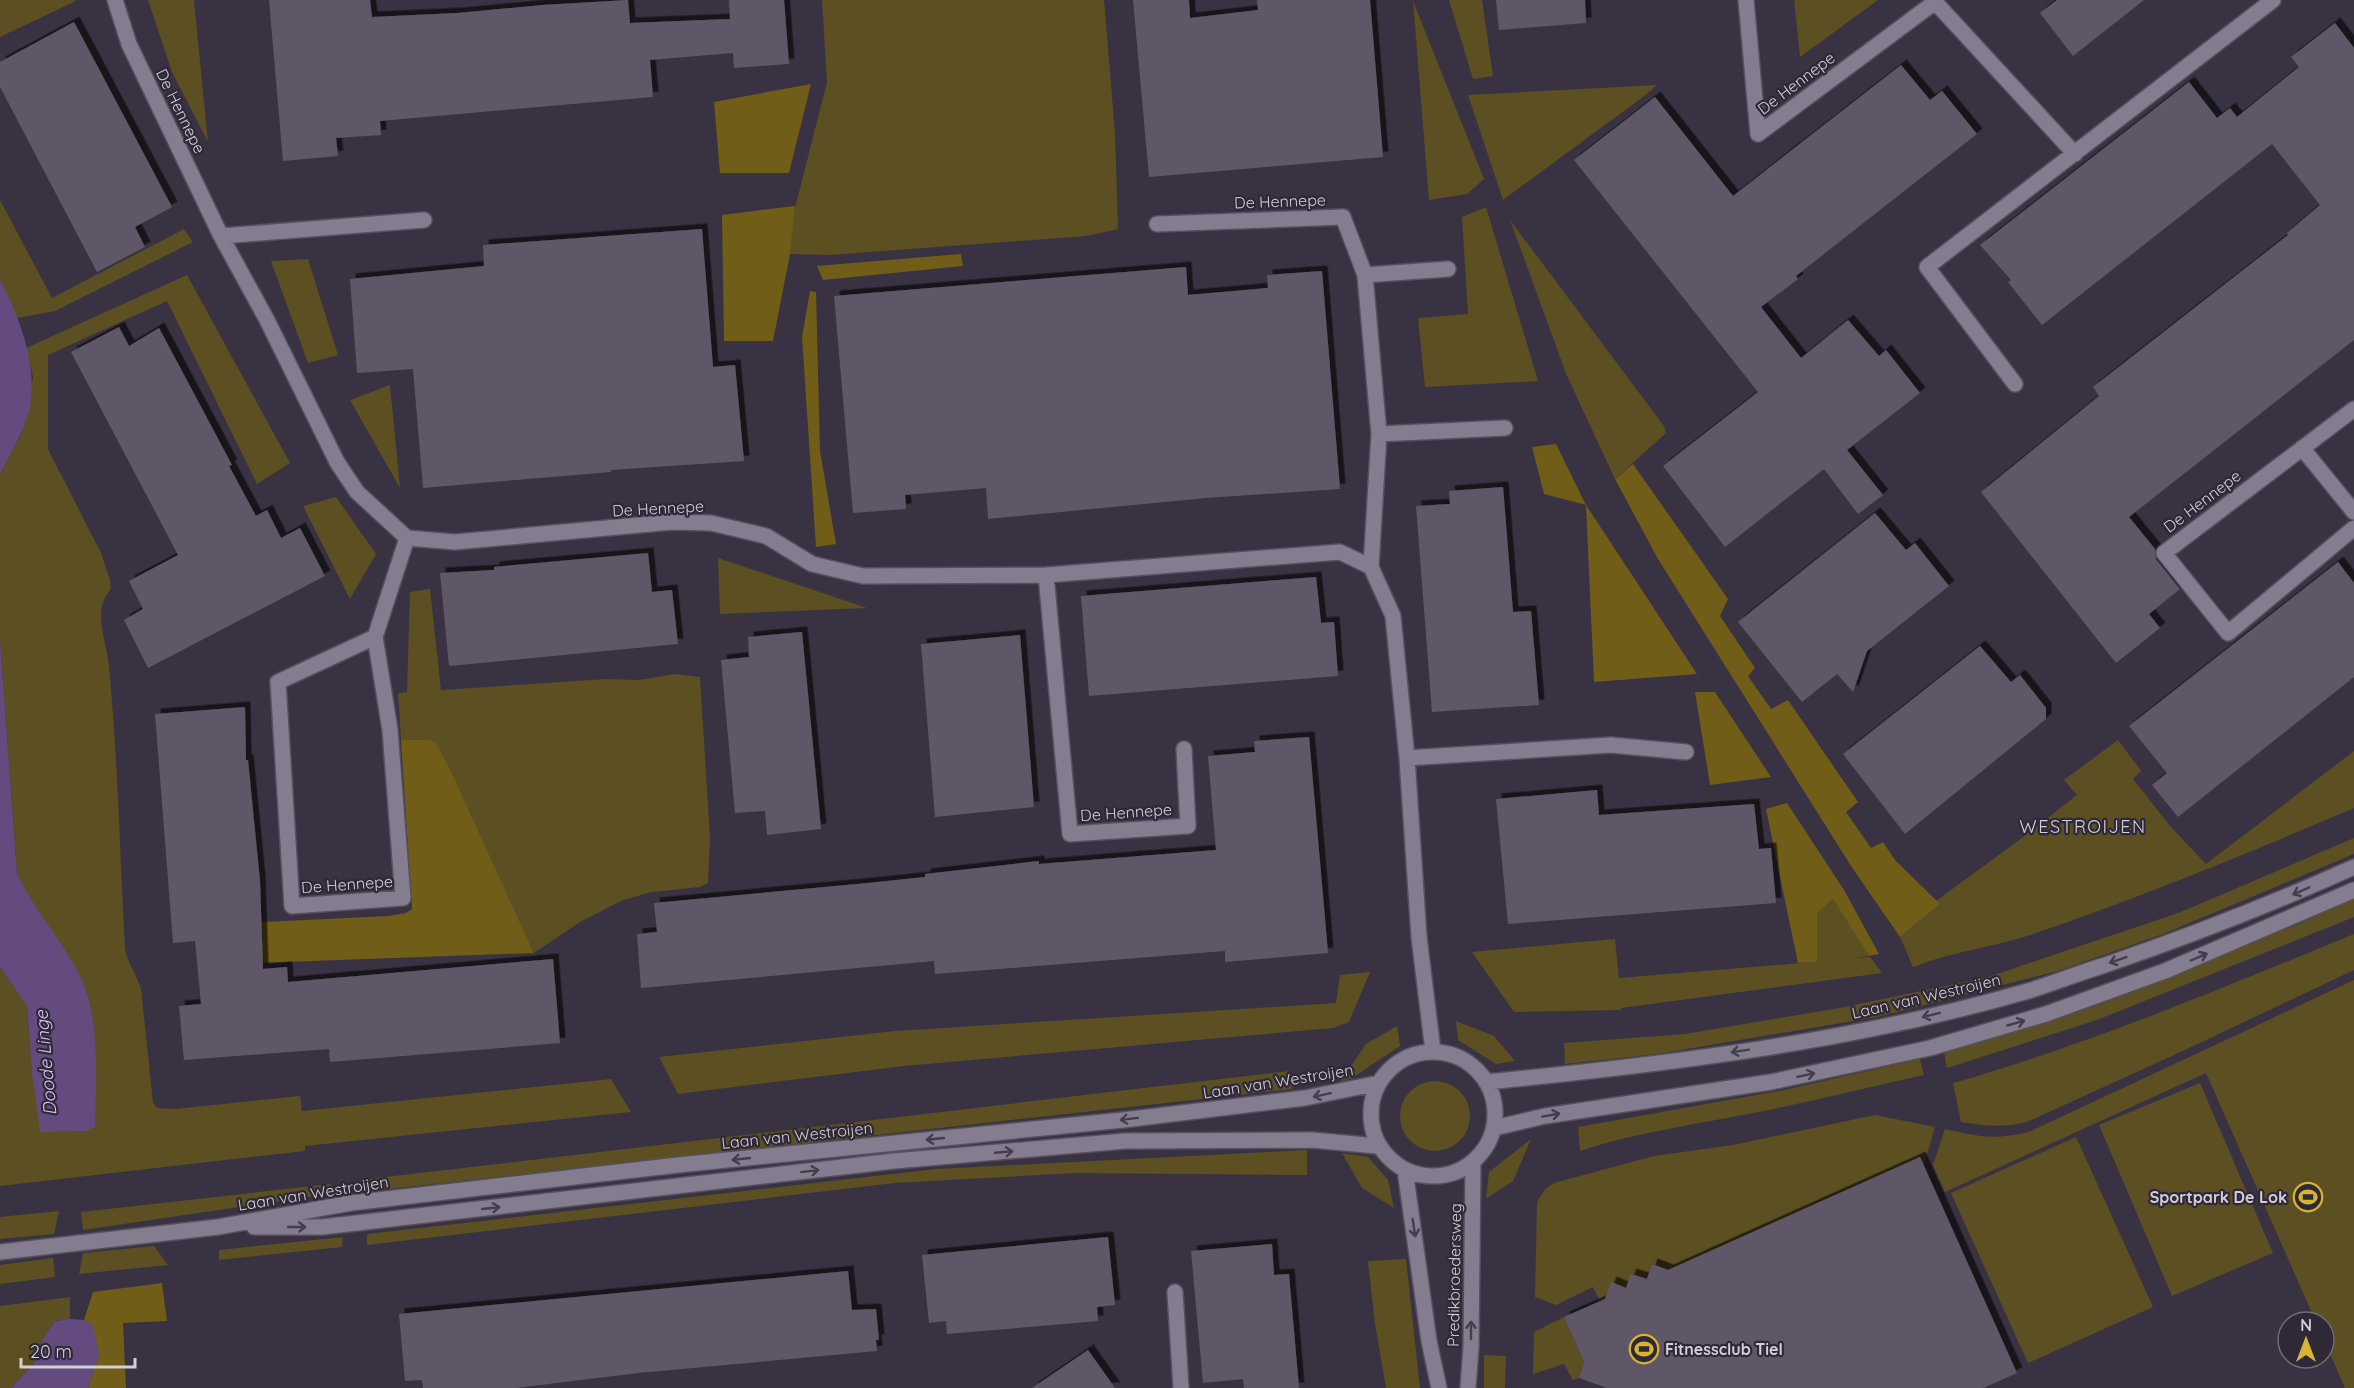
<svg xmlns="http://www.w3.org/2000/svg" width="2354" height="1388" font-family="Quicksand,sans-serif">
<style>
.green{fill:#5c4f22}
.forest{fill:#705d17}
.water{fill:#634b80}
.building{fill:#5e5768;filter:url(#shadow)}
.lines{fill:none;stroke-linecap:round;stroke-linejoin:round}
.minor-casing{stroke:#56505d;stroke-width:18}
.minor{stroke:#847d8f;stroke-width:15}
.oneway{stroke:#443d4d}
.labels{text-anchor:middle;stroke-width:4.5;stroke-linejoin:round;paint-order:stroke}
.street-label{font-size:16px;fill:#d3cfd9;stroke:#2f2837}
.poi-label{font-size:16px;font-weight:bold;fill:#d3cfd9;stroke:#2f2837;text-anchor:end}
.neighbourhood-label{font-size:18px;letter-spacing:1.5px;fill:#d3cfd9;stroke:#2f2837}
.water-label{font-size:18px;font-style:italic;fill:#dac5f7;stroke:#2f2837}
</style>
<defs>
<filter id="shadow"><feDropShadow dx="5.5" dy="-5.5" stdDeviation="0" flood-color="#0009"/></filter>
</defs>
<rect width="100%" height="100%" fill="#393242"/>
<path class="green" d="M 0,0 L 76,0 L 76,1 L 0,37 Z
M 148,0 L 194,0 L 208,142 L 172,72 Z
M 822,0 L 1104,0 L 1115,133 L 1118,229 L 1087,236 L 829,255 L 790,254 L 793,216 L 827,82 Z
M 1449,0 L 1482,0 L 1493,76 L 1473,79 Z
M 1794,0 L 1878,0 L 1800,57 Z
M 1413,1 L 1484,179 L 1467,194 L 1429,200 Z
M 1657,85 L 1647,94 L 1503,200 L 1468,95 Z
M 0,200 L 52,298 L 184,229 L 193,242 L 55,311 L 17,318 L 0,279 Z
M 1486,207 L 1538,381 L 1425,387 L 1418,318 L 1468,314 L 1462,217 Z
M 1510,220 L 1664,426 L 1666,433 L 1615,479 L 1567,376 Z
M 308,259 L 338,355 L 308,363 L 271,261 Z
M 187,275 L 290,463 L 257,484 L 167,301 L 48,355 L 48,449 L 101,553 L 110,580 L 111,589 C 91,611 107,641 109,667 C 118,761 120,856 125,949 C 128,964 137,975 141,989 L 153,1102 L 157,1108 L 175,1109 L 300,1096 L 302,1111 L 611,1079 L 631,1112 L 305,1146 L 305,1151 L 0,1186 L 0,967 L 27,1006 L 32,1073 L 78,972 L 26,894 L 17,873 L 0,640 L 0,474 L 21,434 L 33,377 L 26,348 Z
M 390,385 L 400,488 L 350,400 Z
M 336,497 L 376,554 L 350,599 L 303,506 Z
M 718,558 L 867,608 L 720,614 Z
M 430,589 L 441,690 L 606,679 L 639,680 L 674,674 L 700,677 L 710,837 L 708,883 L 700,887 L 652,892 L 623,900 L 580,922 L 534,953 L 453,775 L 429,740 L 401,740 L 398,693 L 407,692 L 410,592 Z
M 2118,740 L 2141,771 L 2133,779 L 2171,827 L 2206,864 L 2354,751 L 2354,808 C 2249,853 2144,896 2036,933 C 1996,947 1953,951 1913,967 L 1900,937 L 1939,905 L 1936,901 L 2022,838 L 2077,795 L 2064,780 Z
M 2354,838 L 2354,854 L 2163,934 L 2058,971 L 1877,1017 L 1657,1054 L 1565,1064 L 1564,1043 L 1685,1034 L 1845,1007 L 1988,977 L 2181,912 Z
M 1834,898 L 1869,956 L 1854,958 L 1870,957 L 1882,973 L 1621,1008 L 1621,1010 L 1514,1012 L 1472,952 L 1615,939 L 1619,978 L 1814,962 L 1817,913 Z
M 2354,898 L 2354,917 L 2097,1020 L 1947,1068 L 1944,1052 L 2092,1007 L 2303,922 Z
M 2354,934 L 2354,970 L 2185,1050 L 2027,1122 C 2004,1128 1985,1126 1961,1122 L 1953,1083 C 2090,1044 2222,988 2354,934 Z
M 1370,972 L 1349,1022 L 1333,1028 L 904,1066 L 678,1094 L 659,1057 L 895,1031 L 1336,1003 L 1340,975 Z
M 2354,980 L 2354,1388 L 2345,1388 L 2324,1340 L 2324,1322 L 2316,1322 L 2206,1073 L 1945,1192 L 1933,1165 L 1945,1129 C 1981,1137 1992,1140 2029,1132 Z
M 1456,1021 L 1494,1036 L 1515,1061 L 1496,1064 L 1458,1040 Z
M 1397,1026 L 1400,1046 L 1352,1078 L 1340,1082 L 1366,1044 Z
M 1920,1059 L 1924,1075 C 1869,1087 1814,1101 1759,1112 C 1698,1124 1638,1132 1580,1151 L 1578,1127 L 1784,1090 Z
M 1290,1071 L 1292,1089 L 361,1192 L 360,1180 Z
M1400 1116a35 35 0 1 1 70 0a35 35 0 1 1-70 0Z
M 2200,1083 L 2273,1253 L 2172,1296 L 2099,1125 Z
M 1875,1115 L 1935,1127 L 1924,1165 L 1920,1157 L 1668,1270 L 1652,1264 L 1647,1279 L 1632,1274 L 1626,1288 L 1611,1283 L 1605,1299 L 1600,1301 L 1593,1287 L 1556,1305 L 1535,1297 L 1537,1202 L 1545,1189 L 1554,1183 L 1654,1156 L 1733,1145 Z
M 2076,1137 L 2153,1307 L 2028,1363 L 1951,1193 Z
M 1531,1139 L 1513,1181 L 1486,1199 L 1489,1172 Z
M 1307,1150 L 1307,1175 L 1075,1173 L 895,1183 L 367,1245 L 367,1234 L 936,1169 Z
M 1342,1153 L 1368,1157 L 1388,1180 L 1394,1208 L 1362,1188 Z
M 331,1184 L 335,1193 L 83,1230 L 81,1212 Z
M 59,1211 L 54,1234 L 0,1239 L 0,1217 Z
M 343,1237 L 342,1247 L 219,1260 L 219,1250 Z
M 154,1246 L 168,1265 L 79,1274 L 83,1253 Z
M 53,1258 L 55,1277 L 0,1284 L 0,1265 Z
M 1406,1259 L 1420,1388 L 1386,1388 L 1375,1324 L 1368,1261 Z
M 70,1297 L 70,1319 L 55,1321 L 42,1340 L 35,1363 L 11,1388 L 0,1388 L 0,1306 Z
M 1564,1317 L 1584,1362 L 1579,1378 L 1573,1380 L 1564,1364 L 1533,1374 L 1534,1332 Z
M 1484,1355 L 1506,1356 L 1505,1388 L 1484,1388 Z"/>
<path class="forest" d="M 811,84 L 789,173 L 720,173 L 714,102 Z
M 795,206 L 790,254 L 773,341 L 724,341 L 722,215 Z
M 961,254 L 963,266 L 823,280 L 817,266 Z
M 810,291 L 816,292 L 820,451 L 836,544 L 816,547 L 802,337 Z
M 1556,444 L 1586,505 L 1697,674 L 1594,682 L 1586,505 L 1544,494 L 1532,447 Z
M 1633,464 L 1728,599 L 1720,616 L 1755,668 L 1748,676 L 1771,709 L 1788,700 L 1858,802 L 1846,812 L 1871,848 L 1883,842 L 1895,860 L 1940,904 L 1900,937 L 1851,866 L 1658,559 L 1615,479 Z
M 1695,692 L 1715,692 L 1771,777 L 1710,785 Z
M 401,740 L 429,740 L 435,742 L 453,775 L 534,953 L 256,963 L 253,920 L 264,922 L 388,916 L 406,913 L 412,909 Z
M 1787,803 L 1844,890 L 1879,954 L 1869,956 L 1833,899 L 1817,913 L 1817,962 L 1798,963 L 1766,809 Z
M 162,1283 L 167,1321 L 123,1323 L 126,1388 L 88,1388 L 99,1354 L 84,1320 L 93,1292 Z"/>
<path class="water" d="M 0,279 C 20,319 39,366 29,411 C 23,433 11,453 0,474 Z
M 0,640 L 17,873 C 33,909 60,937 78,972 C 101,1016 96,1078 95,1127 L 85,1131 L 40,1132 L 32,1073 L 27,1006 L 0,967 Z
M 70,1319 L 84,1320 L 93,1325 L 99,1354 L 88,1388 L 11,1388 L 35,1363 L 42,1340 L 55,1321 Z"/>
<path class="building" d="M 269,0 L 370,0 L 372,17 L 458,13 L 543,5 L 628,0 L 630,23 L 730,19 L 729,0 L 784,0 L 789,64 L 734,68 L 733,53 L 650,60 L 653,97 L 380,121 L 381,135 L 336,138 L 338,156 L 283,161 Z
M 1133,0 L 1189,0 L 1190,18 L 1258,10 L 1257,0 L 1370,0 L 1383,157 L 1149,177 Z
M 1496,0 L 1585,0 L 1586,23 L 1499,30 Z
M 2057,0 L 2144,0 L 2073,56 L 2040,13 Z
M 74,22 L 172,207 L 135,227 L 145,247 L 97,272 L 0,87 L 0,62 Z
M 2335,23 L 2354,48 L 2354,340 L 2129,517 L 2155,549 L 2156,559 L 2180,589 L 2149,614 L 2160,628 L 2116,663 L 1981,492 L 2099,396 L 2093,387 L 2288,235 L 2287,233 L 2320,205 L 2272,144 L 2042,325 L 2008,282 L 2011,280 L 1980,245 L 2189,82 L 2217,118 L 2230,108 L 2237,117 L 2299,67 L 2291,57 Z
M 1901,65 L 1930,100 L 1942,91 L 1977,134 L 1829,250 L 1796,276 L 1798,279 L 1761,307 L 1801,358 L 1848,320 L 1879,356 L 1886,350 L 1920,393 L 1847,450 L 1883,495 L 1858,514 L 1824,469 L 1725,547 L 1663,466 L 1758,392 L 1574,160 L 1655,97 L 1733,196 Z
M 702,229 L 713,367 L 735,365 L 744,461 L 611,470 L 611,472 L 423,488 L 413,369 L 357,373 L 350,279 L 484,266 L 483,245 Z
M 1186,267 L 1188,295 L 1268,288 L 1267,275 L 1322,271 L 1340,489 L 1206,498 L 988,519 L 986,488 L 905,495 L 906,509 L 853,513 L 834,296 Z
M 119,327 L 129,346 L 159,328 L 232,465 L 229,466 L 256,516 L 267,510 L 281,538 L 300,528 L 325,576 L 148,668 L 124,620 L 143,609 L 129,581 L 178,555 L 71,352 Z
M 1503,487 L 1513,612 L 1531,611 L 1539,705 L 1432,712 L 1416,506 L 1450,504 L 1449,491 Z
M 1875,513 L 1906,550 L 1915,543 L 1949,586 L 1867,651 L 1853,692 L 1837,674 L 1802,702 L 1738,622 Z
M 648,553 L 652,592 L 672,590 L 678,644 L 449,666 L 440,573 L 494,570 L 494,567 Z
M 2338,562 L 2354,583 L 2354,677 L 2178,817 L 2152,785 L 2167,773 L 2129,726 Z
M 1316,577 L 1321,623 L 1334,622 L 1338,676 L 1089,696 L 1081,596 Z
M 802,632 L 821,829 L 767,835 L 765,811 L 735,813 L 721,660 L 749,657 L 748,637 Z
M 1020,635 L 1034,807 L 935,817 L 921,644 Z
M 1980,646 L 2011,682 L 2020,675 L 2046,708 L 2046,719 L 1905,834 L 1843,754 Z
M 245,707 L 246,760 L 248,760 L 260,881 L 263,969 L 287,967 L 288,982 L 553,959 L 560,1043 L 330,1062 L 329,1049 L 184,1060 L 179,1006 L 201,1004 L 195,941 L 173,943 L 155,714 Z
M 1309,737 L 1328,953 L 1225,962 L 1225,951 L 935,974 L 934,961 L 641,988 L 637,934 L 657,932 L 654,903 L 868,883 L 925,877 L 925,874 L 1039,861 L 1039,864 L 1216,850 L 1208,756 L 1255,752 L 1254,741 Z
M 1597,790 L 1599,815 L 1754,804 L 1759,849 L 1771,848 L 1776,903 L 1508,924 L 1496,799 Z
M 1920,1157 L 2017,1373 L 1983,1388 L 1607,1388 L 1579,1378 L 1584,1362 L 1564,1317 L 1605,1299 L 1611,1282 L 1626,1288 L 1631,1274 L 1647,1279 L 1652,1264 L 1668,1270 Z
M 1108,1237 L 1115,1305 L 1097,1307 L 1098,1321 L 947,1334 L 946,1321 L 929,1323 L 922,1255 Z
M 1272,1244 L 1274,1275 L 1289,1274 L 1299,1388 L 1244,1388 L 1243,1379 L 1203,1383 L 1191,1251 Z
M 848,1271 L 852,1310 L 876,1309 L 879,1340 L 876,1340 L 877,1351 L 638,1373 L 516,1388 L 423,1388 L 422,1380 L 405,1381 L 399,1314 Z
M 1088,1350 L 1115,1388 L 1032,1388 Z"/>
<g class="lines">
<g class="minor-casing">
<path id="minor" d="M 115,0 L 129,44 L 221,236 L 267,320 L 337,462 L 357,492 L 407,538 L 455,542 L 672,522 L 711,523 L 766,536 L 812,564 L 863,576 L 1046,575 L 1340,552 L 1371,567 L 1393,616 L 1407,758 L 1419,937 L 1433,1051
M 1746,0 L 1758,134 L 1935,2 L 1933,0
M 1935,2 L 2075,154
M 1157,224 L 1343,217 L 1365,275 L 1379,434 L 1371,567
M 221,236 L 424,220
M 1365,275 L 1448,269
M 2015,384 L 1927,267 L 2273,0
M 2354,409 L 2164,553 L 2228,633 L 2354,528
M 1379,434 L 1505,428
M 2302,448 L 2354,512
M 1046,575 L 1070,834 L 1188,826 L 1184,749
M 375,637 L 278,682 L 292,906 L 403,898 L 390,730 L 375,637 L 407,538
M 1407,758 L 1611,745 L 1686,752
M1371 1114a62 62 0 1 1 124 0a62 62 0 1 1-124 0Z
M 1487,1082 C 1669,1064 1852,1042 2028,991 C 2054,983 2079,973 2105,965 C 2190,936 2272,904 2354,867
M 1494,1128 L 1545,1116 L 1771,1082 L 1930,1048 L 2046,1014 L 2165,971 L 2354,890
M 1405,1170 L 1429,1341 L 1439,1388
M 254,1227 L 322,1227 L 894,1161 L 1125,1141 L 1312,1140 L 1377,1146
M 0,1252 L 218,1227 L 351,1203 L 678,1165 L 1123,1120 L 1305,1098 L 1379,1083
M 1175,1292 L 1181,1388
M 1468,1388 L 1471,1347 L 1473,1162"/>
</g>
<use href="#minor" class="minor"/>
</g>
<defs><path id="oneway-shaft" d="M-6 0H5M1.5-3L5.5 0L1.5 3" fill="none" stroke-width="1.6" stroke-linecap="round" stroke-linejoin="round" transform="scale(1.5)"/></defs>
<g class="oneway">
<use href="#oneway-shaft" transform="translate(2301 891) rotate(156)"/>
<use href="#oneway-shaft" transform="translate(2199 957) rotate(-23)"/>
<use href="#oneway-shaft" transform="translate(2118 960) rotate(161)"/>
<use href="#oneway-shaft" transform="translate(1931 1015) rotate(166)"/>
<use href="#oneway-shaft" transform="translate(2016 1023) rotate(-16)"/>
<use href="#oneway-shaft" transform="translate(1740 1051) rotate(171)"/>
<use href="#oneway-shaft" transform="translate(1806 1075) rotate(-12)"/>
<use href="#oneway-shaft" transform="translate(1322 1095) rotate(168)"/>
<use href="#oneway-shaft" transform="translate(1551 1115) rotate(-10)"/>
<use href="#oneway-shaft" transform="translate(1129 1119) rotate(173)"/>
<use href="#oneway-shaft" transform="translate(935 1139) rotate(174)"/>
<use href="#oneway-shaft" transform="translate(1004 1152) rotate(-5)"/>
<use href="#oneway-shaft" transform="translate(741 1159) rotate(174)"/>
<use href="#oneway-shaft" transform="translate(810 1171) rotate(-7)"/>
<use href="#oneway-shaft" transform="translate(491 1208) rotate(-6)"/>
<use href="#oneway-shaft" transform="translate(297 1227)"/>
<use href="#oneway-shaft" transform="translate(1414 1228) rotate(81)"/>
<use href="#oneway-shaft" transform="translate(1471 1330) rotate(-90)"/>
</g>
<defs>
<g id="stadium-ring" transform="scale(1.5)"><circle r="9.5" fill="#2f2837" stroke="#d7b434" stroke-width="1.5"/><path d="M0-5a6.5 5 0 1 0 0 10a6.5 5 0 1 0 0-10ZM-3.5-1.8h7v3.6h-7Z" fill="#d7b434"/></g>
</defs>
<g fill-rule="evenodd">
<use href="#stadium-ring" x="2308" y="1197"/>
<use href="#stadium-ring" x="1644" y="1349"/>
</g>
<g class="labels">
<g class="street-label">
<text transform="translate(1796 83) rotate(-37)" y="6">De Hennepe</text>
<text transform="translate(181 111) rotate(64)" y="6">De Hennepe</text>
<text transform="translate(1280 201) rotate(-2)" y="6">De Hennepe</text>
<text transform="translate(2202 501) rotate(-37)" y="6">De Hennepe</text>
<text transform="translate(658 508) rotate(-3)" y="6">De Hennepe</text>
<text transform="translate(1126 812) rotate(-4)" y="6">De Hennepe</text>
<text transform="translate(347 884) rotate(-4)" y="6">De Hennepe</text>
<text transform="translate(1926 996) rotate(-13)" y="6">Laan van Westroijen</text>
<text transform="translate(1278 1081) rotate(-9)" y="6">Laan van Westroijen</text>
<text transform="translate(797 1135) rotate(-6)" y="6">Laan van Westroijen</text>
<text transform="translate(313 1193) rotate(-9)" y="6">Laan van Westroijen</text>
<text transform="translate(1454 1275) rotate(-89)" y="6">Predikbroedersweg</text>
</g>
<g class="poi-label">
<text x="2287" y="1203">Sportpark De Lok</text>
<text x="1665" y="1355" text-anchor="start">Fitnessclub Tiel</text>
</g>
<g class="neighbourhood-label">
<text x="2083" y="833">WESTROIJEN</text>
</g>
<g class="water-label">
<text transform="translate(46 1063) rotate(-95)" y="6">Doode Linge</text>
</g>
</g>
<g transform="translate(2306 1340)"><circle r="28" fill="#2f2837" stroke="#716b78" stroke-width="1.5"/>
<path d="M0-4.5L10 22L0 15L-10 22Z" fill="#d7b434"/>
<text y="-9" font-size="16" font-weight="bold" text-anchor="middle" fill="#d3cfd9">N</text>
</g>
<path d="M21 1358v9h114v-9" fill="none" stroke="#d3cfd9" stroke-width="3"/>
<text x="30" y="1358" font-size="18" fill="#d3cfd9" stroke="#2f2837" stroke-width="4.5" paint-order="stroke">20 m</text>
</svg>
